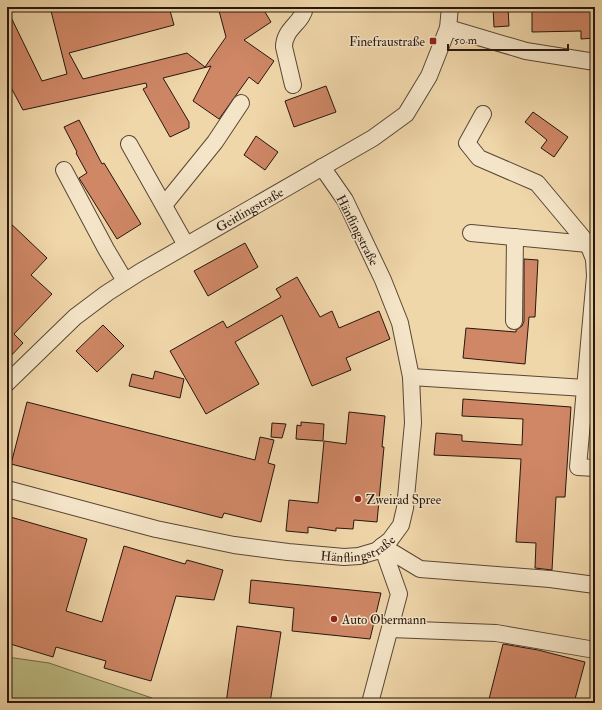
<svg xmlns="http://www.w3.org/2000/svg" width="602" height="710" font-family="'IM FELL Double Pica',serif">
<style>
.green{fill:#bebd85;stroke:#726a4a}
.building{fill:#cf8766;stroke:#27160e}
.lines{fill:none;stroke-linecap:round;stroke-linejoin:round}
.minor-casing{stroke:#594635;stroke-width:18}
.minor{stroke:#f5e5c8;stroke-width:16}
.poi-dot{fill:#8f2418;stroke:#f5e5c8;stroke-width:1.5}
.labels{text-anchor:middle;stroke-width:3;stroke-linejoin:round;paint-order:stroke}
.poi-label{font-size:13px;fill:#27160e;stroke:#f5e5c8;text-anchor:start}
.street-label{font-size:13px;fill:#27160e;stroke:#f5e5c8}
</style>
<rect width="100%" height="100%" fill="#f0d7aa"/>
<filter id="stains"><feTurbulence type="fractalNoise" baseFrequency=".005" numOctaves="4"/><feColorMatrix values="0 0 0 0 .2 0 0 0 0 .09 0 0 0 0 .02 0 0 0 .5 -.17"/></filter>
<radialGradient id="worn" r=".72"><stop offset=".6" stop-color="#630" stop-opacity="0"/><stop offset="1" stop-color="#630" stop-opacity=".3"/></radialGradient>
<path class="green" d="M 7,657 L 49,663 L 152,698 L 153,703 L 7,703 Z"/>
<path class="building" d="M 50,7 L 169,7 L 174,25 L 69,53 L 83,79 L 187,53 L 205,67 L 226,37 L 218,7 L 262,7 L 271,22 L 244,40 L 274,61 L 258,84 L 249,77 L 219,119 L 193,101 L 211,66 L 163,78 L 189,122 L 189,128 L 170,137 L 143,89 L 147,87 L 146,83 L 23,110 L 7,80 L 7,9 L 42,81 L 67,74 Z
M 493,7 L 508,7 L 509,26 L 494,27 Z
M 532,7 L 593,7 L 595,38 L 581,39 L 581,31 L 532,32 Z
M 326,86 L 336,112 L 294,127 L 285,101 Z
M 533,112 L 568,137 L 554,157 L 541,148 L 547,140 L 525,122 Z
M 79,120 L 102,164 L 104,163 L 141,224 L 117,239 L 79,178 L 87,173 L 76,153 L 77,152 L 64,127 Z
M 256,136 L 278,152 L 265,170 L 244,155 Z
M 7,220 L 47,258 L 31,275 L 52,294 L 14,334 L 23,343 L 7,360 Z
M 245,243 L 258,267 L 208,296 L 194,271 Z
M 524,259 L 538,260 L 535,317 L 529,317 L 525,364 L 463,358 L 466,328 L 516,332 L 516,330 L 522,326 L 524,321 Z
M 297,277 L 320,317 L 332,311 L 339,328 L 379,311 L 390,339 L 346,358 L 351,370 L 312,386 L 282,315 L 235,342 L 259,384 L 206,414 L 170,351 L 223,321 L 227,328 L 281,297 L 276,289 Z
M 103,325 L 124,346 L 97,372 L 76,351 Z
M 155,371 L 184,379 L 180,398 L 129,386 L 132,374 L 153,379 Z
M 463,399 L 571,407 L 565,497 L 556,497 L 552,570 L 535,568 L 536,543 L 516,542 L 521,459 L 434,455 L 436,433 L 462,435 L 462,441 L 522,445 L 523,419 L 462,416 Z
M 27,402 L 255,460 L 260,437 L 274,440 L 268,463 L 275,465 L 261,522 L 224,513 L 222,518 L 11,464 Z
M 349,412 L 385,416 L 382,447 L 384,447 L 377,522 L 354,520 L 353,529 L 336,528 L 336,531 L 308,527 L 308,533 L 286,531 L 289,500 L 318,503 L 324,441 L 346,444 Z
M 301,422 L 324,424 L 323,441 L 296,439 L 297,425 L 301,426 Z
M 272,423 L 286,424 L 282,438 L 271,437 Z
M 7,516 L 87,539 L 66,611 L 102,622 L 124,546 L 185,564 L 187,560 L 223,570 L 214,600 L 176,596 L 151,681 L 104,668 L 106,661 L 56,647 L 53,657 L 7,643 Z
M 251,580 L 381,593 L 370,639 L 292,631 L 294,608 L 249,603 Z
M 237,626 L 281,632 L 270,703 L 226,703 Z
M 503,644 L 538,650 L 585,662 L 574,703 L 488,703 Z"/>
<g class="lines">
<g class="minor-casing">
<g id="minor">
<path d="M 448,28 L 526,51 L 595,62"/>
<path d="M 293,85 L 284,47 C 284,28 303,23 305,7"/>
<path d="M 483,114 L 467,143 L 479,158 L 537,183 L 588,244 L 594,259 L 595,276"/>
<path d="M 129,144 L 186,245"/>
<path d="M 64,170 L 106,249 L 125,281"/>
<path d="M 164,205 L 215,142 L 241,103"/>
<path d="M 471,233 L 588,244"/>
<path d="M 595,276 L 578,467 L 595,468"/>
<path d="M 514,321 L 515,237"/>
<path d="M 411,377 L 585,388"/>
<path id="s1" d="M 7,383 L 75,317 L 107,293 L 140,272 L 373,138 L 406,114 L 429,76 L 448,28 L 450,7"/>
<path id="s2" d="M 7,489 L 156,529 L 234,545 L 288,552 L 344,557 L 359,556 L 376,551 L 390,540 L 401,525 L 405,508 L 413,423 L 411,377 L 400,323 L 383,280 L 345,200 L 322,167"/>
<path d="M 390,629 L 496,633 L 595,650"/>
<path d="M 370,703 L 399,594 L 382,546 L 420,569 L 550,579 L 595,585"/>
</g>
</g>
<use href="#minor" class="minor"/>
</g>
<g class="poi-dot">
<rect x="429" y="37" width="8" height="8" rx="2"/>
<circle cx="358" cy="499" r="4"/>
<circle cx="334" cy="619" r="4"/>
</g>
<g class="labels">
<g class="poi-label">
<text x="425" y="46" text-anchor="end">Finefraustraße</text>
<text x="366" y="504">Zweirad Spree</text>
<text x="342" y="624">Auto Obermann</text>
</g>
<g class="street-label">
<text dy="5" stroke="none"><textPath href="#s1" startOffset="300">Geitlingstraße</textPath></text>
<text transform="translate(358 230) rotate(63)" y="5">Hänflingstraße</text>
<text dy="5" stroke="none"><textPath href="#s2" startOffset="360">Hänflingstraße</textPath></text>
</g>
</g>
<rect width="602" height="710" fill="none" stroke="#f0d7aa" stroke-width="24"/>
<rect x="8" y="8" width="586" height="694" fill="none" stroke="#27160e" stroke-width="2"/>
<rect x="12" y="12" width="578" height="686" fill="none" stroke="#27160e"/>
<path d="M448 44v6h120v-6" fill="none" stroke="#27160e" stroke-width="2"/>
<text x="454" y="44" font-size="12" fill="#27160e" stroke="#f5e5c8" stroke-width="3" paint-order="stroke">50 m</text>
<rect width="100%" height="100%" filter="url(#stains)"/>
<rect width="100%" height="100%" fill="url(#worn)"/>
</svg>
